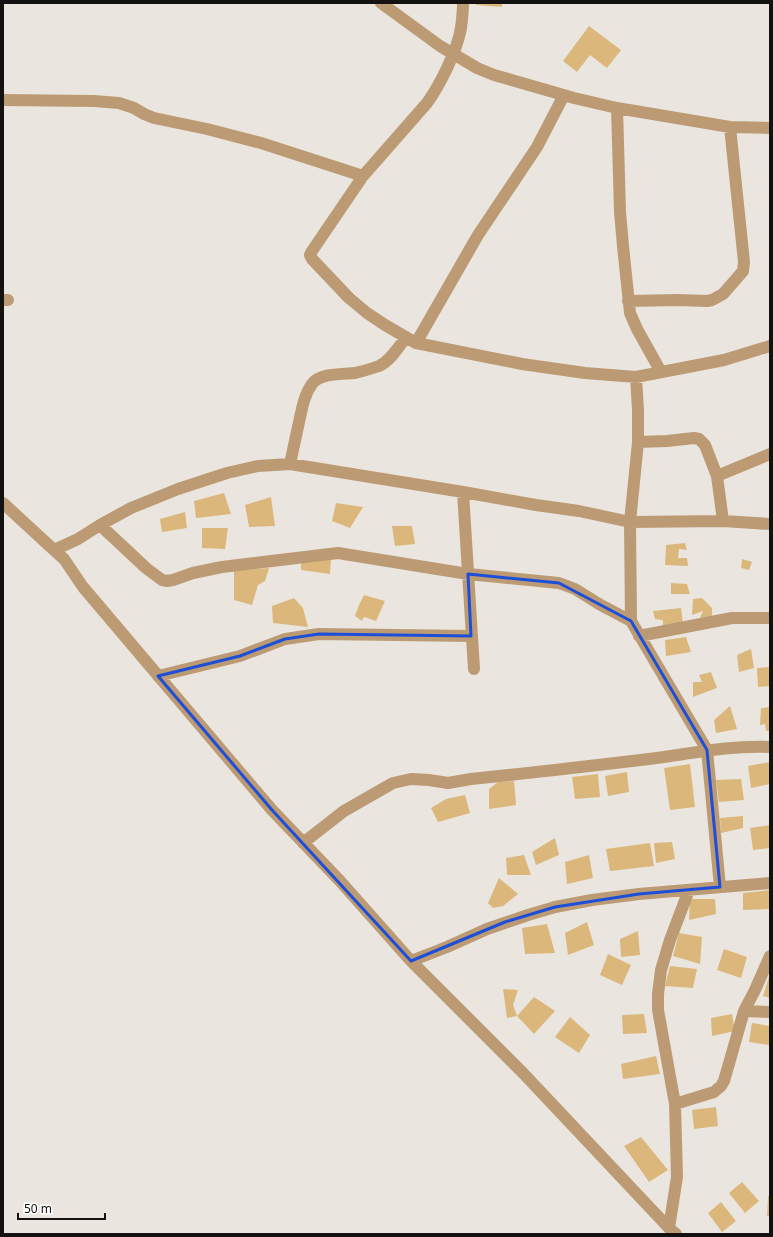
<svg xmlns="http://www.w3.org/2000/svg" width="773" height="1237" font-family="'Noto Sans',sans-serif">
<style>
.building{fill:#dcb77c}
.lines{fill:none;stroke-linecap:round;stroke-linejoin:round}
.minor{stroke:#bc9b74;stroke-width:12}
.marked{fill:none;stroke:#1d4ed8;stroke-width:3;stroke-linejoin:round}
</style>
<rect width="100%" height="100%" fill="#eae6df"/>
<path class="building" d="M 476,3 L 502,3 L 502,7 L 476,5 Z
M 589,26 L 621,50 L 607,68 L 590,55 L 577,72 L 563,61 Z
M 224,493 L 231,514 L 196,518 L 194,501 Z
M 271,497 L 275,526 L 249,527 L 245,505 Z
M 336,503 L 363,507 L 350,528 L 332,521 Z
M 185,512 L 187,528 L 162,532 L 160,519 Z
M 392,526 L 412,526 L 415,544 L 395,546 Z
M 202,528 L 228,528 L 225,549 L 202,548 Z
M 685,543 L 687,550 L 679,549 L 678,558 L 687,558 L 688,566 L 665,565 L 666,545 Z
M 331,558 L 330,574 L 301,570 L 301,561 Z
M 742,559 L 752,562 L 749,570 L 741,568 Z
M 269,568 L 265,581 L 258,585 L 252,605 L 234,600 L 234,571 Z
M 671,583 L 687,584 L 690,594 L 671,594 Z
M 364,595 L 385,601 L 376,621 L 364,617 L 362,621 L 355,616 L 359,605 Z
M 294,598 L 303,608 L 308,627 L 273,623 L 272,606 Z
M 702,598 L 712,608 L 712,617 L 700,618 L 703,611 L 692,615 L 693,599 Z
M 681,608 L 683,624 L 663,626 L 663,620 L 655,619 L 653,611 Z
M 686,637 L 691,652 L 666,656 L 665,640 Z
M 751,649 L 754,668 L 739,672 L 737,655 Z
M 770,667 L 770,686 L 758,687 L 757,668 Z
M 711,672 L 717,688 L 693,697 L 693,682 L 702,682 L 699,675 Z
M 730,706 L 737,729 L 716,733 L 714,720 Z
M 770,707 L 770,731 L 766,731 L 765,724 L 760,725 L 761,708 Z
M 770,762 L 770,784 L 751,788 L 748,766 Z
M 690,764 L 695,807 L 670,810 L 664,768 Z
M 627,772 L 629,792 L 608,796 L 605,776 Z
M 598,774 L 600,797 L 575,799 L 572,777 Z
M 741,779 L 744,800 L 719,802 L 716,780 Z
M 514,781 L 516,805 L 489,809 L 489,789 L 498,782 Z
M 465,795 L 470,813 L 438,822 L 431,808 L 446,799 Z
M 743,816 L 743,828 L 721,833 L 720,818 Z
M 770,825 L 770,848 L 753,850 L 750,828 Z
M 555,838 L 559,855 L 536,865 L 532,852 Z
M 672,842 L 675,859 L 656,863 L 654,843 Z
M 650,843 L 654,866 L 610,871 L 606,849 Z
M 524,855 L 531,875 L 507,875 L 506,858 Z
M 589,855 L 593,878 L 567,884 L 565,862 Z
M 499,878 L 518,894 L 503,906 L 493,908 L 488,903 Z
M 770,890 L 770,909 L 743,910 L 743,893 Z
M 690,899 L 715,899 L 716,914 L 689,920 Z
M 587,922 L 594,945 L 568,955 L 565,933 Z
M 547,924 L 555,953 L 525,954 L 522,928 Z
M 638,931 L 640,955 L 621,957 L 620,939 Z
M 679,933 L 702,937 L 700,964 L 673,956 Z
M 724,949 L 747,957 L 741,978 L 717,970 Z
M 608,954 L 631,965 L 622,985 L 600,975 Z
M 670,966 L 697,969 L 693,988 L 665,986 Z
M 770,974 L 770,998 L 763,996 Z
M 503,989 L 518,990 L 513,1005 L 517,1016 L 507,1018 Z
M 534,997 L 555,1011 L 534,1034 L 517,1016 Z
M 644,1014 L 647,1033 L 623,1034 L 622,1015 Z
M 732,1014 L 735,1031 L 712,1036 L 711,1018 Z
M 570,1017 L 590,1035 L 579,1053 L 555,1037 Z
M 752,1023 L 770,1026 L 769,1045 L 749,1042 Z
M 656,1056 L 660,1074 L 623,1079 L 621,1064 Z
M 716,1107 L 718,1126 L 694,1129 L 692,1110 Z
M 641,1137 L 668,1170 L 649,1182 L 624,1146 Z
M 742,1182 L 759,1201 L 745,1213 L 729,1193 Z
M 768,1196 L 770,1196 L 770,1216 L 767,1216 Z
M 721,1202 L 736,1221 L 722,1232 L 708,1213 Z"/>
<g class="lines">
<path class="minor" d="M 381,3 L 440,46 L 477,68 L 494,75 L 574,98 L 617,108 L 730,127 L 770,128
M 463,3 C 463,11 462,20 461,28 C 457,51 440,85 427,103 L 363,176 L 312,251 L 310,255 L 312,259 L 349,298 L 367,313 L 385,325 L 416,343 L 522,364 L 585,373 L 636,377 L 724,360 L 770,346
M 3,100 L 94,101 L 119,103 L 134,108 L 144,114 L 154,118 L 207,129 L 261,143 L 363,176
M 617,108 L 620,212 L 623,246 L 630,313 L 637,329 L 661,372
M 3,300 L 8,300
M 628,301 L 678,300 L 707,301 L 712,300 L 723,294 L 737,278 L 743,271 L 744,262 L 730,127
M 416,343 L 478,235 L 537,147 L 564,95
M 638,442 L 667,441 L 694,438 L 699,439 L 705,445 L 717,476 L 723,521
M 290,464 C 293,450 296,436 299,422 C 302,409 304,395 312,384 C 320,373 343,374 355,373 C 363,371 371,369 379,366 C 390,361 399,347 406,337
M 717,476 L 770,454
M 463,492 L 474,669
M 3,503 L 54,550 L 78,539 L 100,525 L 131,508 L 178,489 L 227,473 L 258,466 L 290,464 L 463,492 L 536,505 L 579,511 L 630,522 L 723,521 L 770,524
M 100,525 L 146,568 L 162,580 L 167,581 L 173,580 L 193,573 L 222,567 L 338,553 L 468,574 L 559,583 L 575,589 L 599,604 L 631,621 L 707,750 L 720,887
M 54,550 L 64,559 L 83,587 L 272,810 L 340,881 L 411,961 L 523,1073 L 669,1228 L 676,1234
M 631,621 L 630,522 L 638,442 L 638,410 L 636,377
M 639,636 L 732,618 L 770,618
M 158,676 L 240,656 L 285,639 L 319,634 L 471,636
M 303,843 L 344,811 L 393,783 L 411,779 L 429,780 L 448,783 L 471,779 C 530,773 590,766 649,759 C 689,754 729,745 770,747
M 411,961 L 447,947 L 487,929 L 528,915 L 555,907 L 592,900 L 639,894 L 770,883
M 744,1011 L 770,1012
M 675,1104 L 714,1092 L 721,1086 L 724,1081 L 744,1011 L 755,990 L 770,956
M 669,1228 L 677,1177 L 675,1104 L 658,1010 L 658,994 L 661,970 L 670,940 L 689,890"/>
</g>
<path class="marked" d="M 468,574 L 559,583 L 631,621 L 707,750 L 720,887 L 639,894 L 555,907 L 505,922 L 411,961 L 272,810 L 158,676 L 240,656 L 285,639 L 319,634 L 471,636 Z"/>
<rect width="773" height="1237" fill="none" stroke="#131210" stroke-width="8"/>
<path d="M18 1213v6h87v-6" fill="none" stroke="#131210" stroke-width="2"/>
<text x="24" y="1213" font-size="12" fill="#131210" stroke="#ffffff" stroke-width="3" paint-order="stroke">50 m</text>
</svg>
